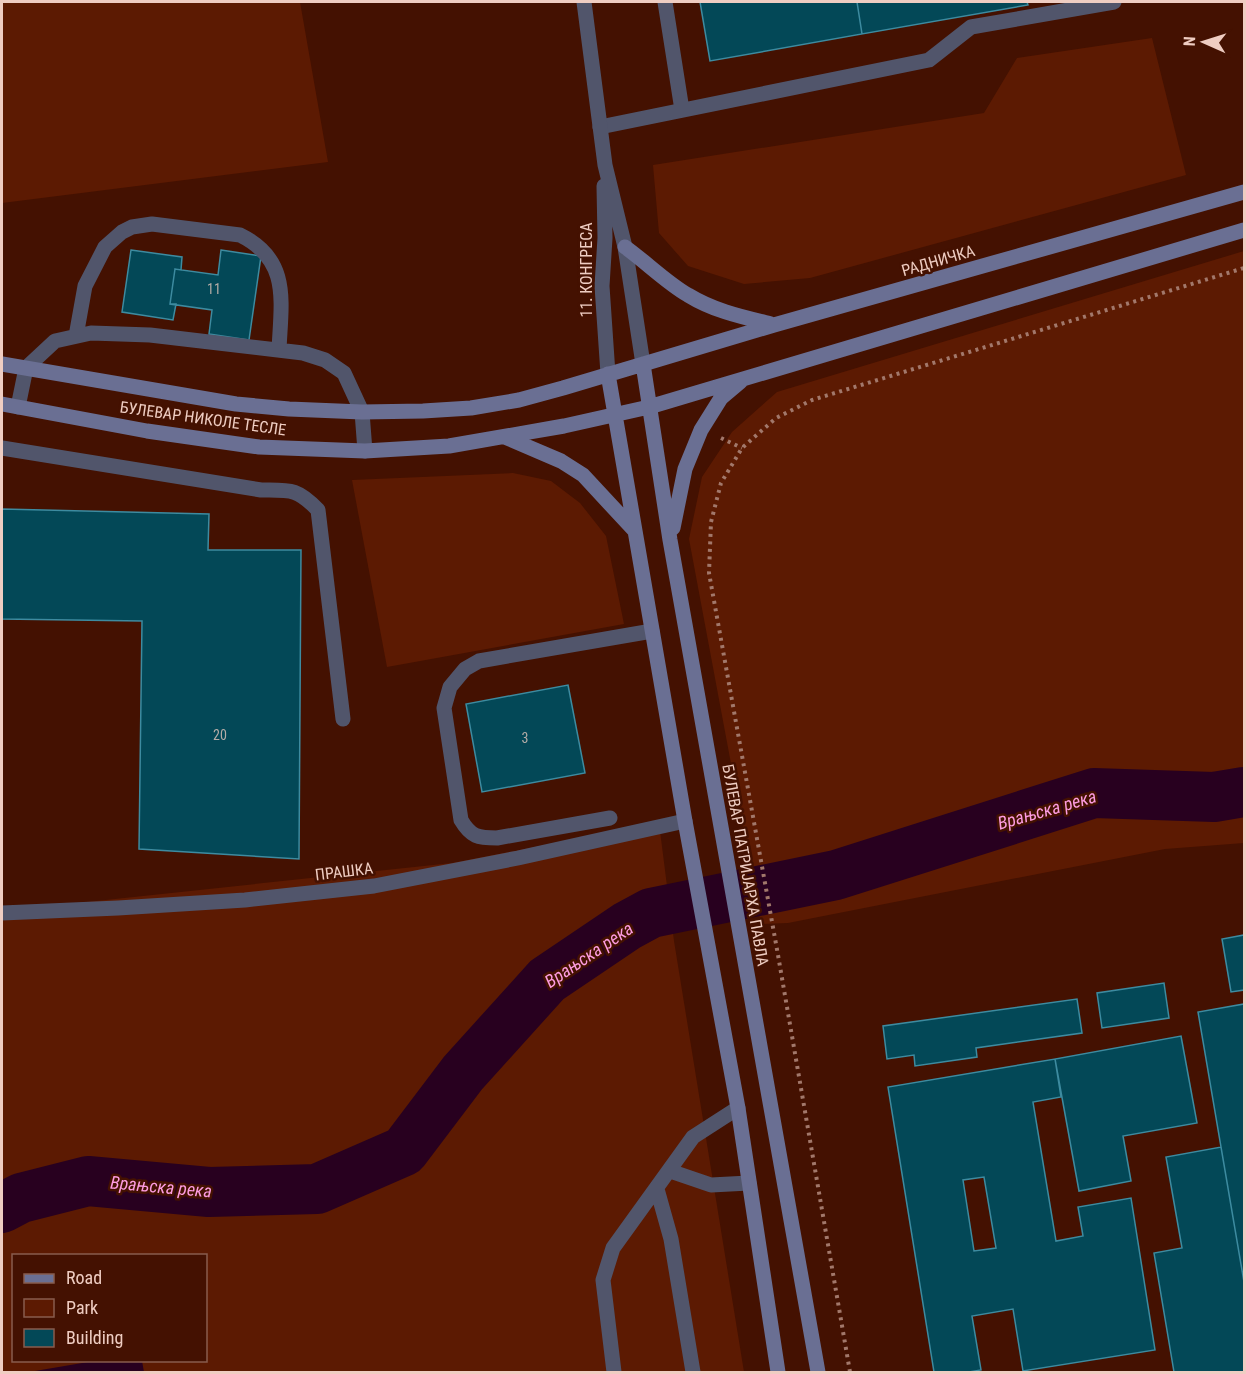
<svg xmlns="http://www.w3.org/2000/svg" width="1246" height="1374" font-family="'Roboto Condensed',sans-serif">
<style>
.green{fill:#5c1a02;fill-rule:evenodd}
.water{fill:#28001f}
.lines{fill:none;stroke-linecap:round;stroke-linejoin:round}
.river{stroke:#28001f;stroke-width:50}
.building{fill:#034857;stroke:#3d8ba0;stroke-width:1.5;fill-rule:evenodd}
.path{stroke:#a2786b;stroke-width:4;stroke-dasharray:3 4.5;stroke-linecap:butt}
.lane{stroke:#51556b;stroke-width:15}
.street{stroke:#51556b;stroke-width:15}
.secondary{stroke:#6a6f93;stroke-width:15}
.labels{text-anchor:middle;stroke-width:5;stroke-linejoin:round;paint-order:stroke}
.number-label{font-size:14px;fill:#b4aca7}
.street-label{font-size:16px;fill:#efcdc2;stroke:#441101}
.water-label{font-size:18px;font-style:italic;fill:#fd9ce0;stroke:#441101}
</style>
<rect width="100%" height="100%" fill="#441101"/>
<path class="green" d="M 2,2 L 300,2 L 328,162 L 2,203 Z
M 1152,38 L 1186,175 L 810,278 L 744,284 L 688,266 L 659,233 L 653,165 L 984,113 L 1017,58 Z
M 1244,251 L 1244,843 L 1165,849 L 788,923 L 761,924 L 689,539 L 702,477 L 732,432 L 777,392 Z
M 513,473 L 551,481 L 580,503 L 606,536 L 624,624 L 387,667 L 352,480 Z
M 659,823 L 674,941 L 744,1372 L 2,1372 L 2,911 L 452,863 ZM 14,1256 L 206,1256 L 206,1360 L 14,1360 Z"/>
<path class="water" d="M 142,1361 L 144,1372 L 35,1371 L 94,1361 Z"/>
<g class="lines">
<path class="river" d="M 2,1208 L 21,1198 L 88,1181 L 209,1192 L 317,1189 L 404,1151 L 463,1073 L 547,980 L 627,926 L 651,913 L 836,875 L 1094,793 L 1214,797 L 1244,792"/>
</g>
<path class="building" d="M 700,2 L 857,2 L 862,34 L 710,61 Z
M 857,2 L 1027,2 L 1028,5 L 862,34 Z
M 131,250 L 182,257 L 181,270 L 175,269 L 170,304 L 176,304 L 173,320 L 122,312 Z
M 221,250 L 261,256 L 249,340 L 209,334 L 212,310 L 170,304 L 175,269 L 218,275 Z
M 2,509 L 209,514 L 208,550 L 301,550 L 299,859 L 139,849 L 142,621 L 2,619 Z
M 568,685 L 585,773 L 482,792 L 466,704 Z
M 1244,935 L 1244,990 L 1231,992 L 1222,939 Z
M 1164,983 L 1169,1018 L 1102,1028 L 1097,993 Z
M 1077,999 L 1082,1033 L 976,1048 L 977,1057 L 915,1066 L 914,1055 L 887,1059 L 883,1026 Z
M 1244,1004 L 1244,1282 L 1198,1012 Z
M 1181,1036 L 1197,1123 L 1123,1136 L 1131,1181 L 1079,1191 L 1055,1059 Z
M 1055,1059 L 1061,1097 L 1033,1102 L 1056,1241 L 1083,1236 L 1078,1207 L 1131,1198 L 1155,1350 L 1023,1371 L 1013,1309 L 972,1316 L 981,1370 L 969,1372 L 934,1372 L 888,1087 ZM 984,1177 L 996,1248 L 974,1251 L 963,1180 Z
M 1221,1147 L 1244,1282 L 1244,1372 L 1174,1372 L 1154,1253 L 1182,1248 L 1166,1157 Z"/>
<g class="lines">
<path class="path" d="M 721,438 L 742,448
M 850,1372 L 778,955 L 709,573 L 711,522 L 721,483 L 742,448 L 776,418 L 812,400 L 1244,268"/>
<path class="lane" d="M 665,2 L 682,110
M 600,127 L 929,60 L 971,27 L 1114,2
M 76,336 L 85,286 L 105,247 L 122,232 L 132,227 L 152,224 L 240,235 C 291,260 281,302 279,350
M 18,407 L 26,368 L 55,341 L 91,333 L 150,335 L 303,353 L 325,360 L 344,373 L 362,412 L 365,451
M 2,448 L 261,490 C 290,490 297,488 318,510 L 343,719
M 610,818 L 497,838 C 478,838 471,837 461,820 L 444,708 L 450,687 L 465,669 L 479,661 L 652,631
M 670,1171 L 711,1185 L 749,1183
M 657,1189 L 671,1239 L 693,1372
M 614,1372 L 603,1280 L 613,1248 L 693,1137 L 738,1108"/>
<path class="street" d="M 584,2 L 605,165 L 625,247 L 643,364
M 604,186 L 605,238 L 602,286 L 608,374
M 2,913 L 118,908 L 245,900 L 374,886 L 518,858 L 685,821"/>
<path class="secondary" d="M 625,247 C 646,262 667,283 688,295 C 714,311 742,317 771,324
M 2,364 L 236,404 L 289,409 L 362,412 L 423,411 L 471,408 L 519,400 L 563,388 L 774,325 L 1244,192
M 643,364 L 670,540 L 818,1372
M 608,374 L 685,821 L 738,1108 L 778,1372
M 2,404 L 147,431 L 259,447 L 365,451 L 449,446 L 564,426 L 649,407 L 1244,230
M 505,437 L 561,461 L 583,475 L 634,530
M 673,528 L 685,469 L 701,430 L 721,398 L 740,382"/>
</g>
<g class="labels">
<g class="number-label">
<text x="214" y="294">11</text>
<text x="220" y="740">20</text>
<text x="525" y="743">3</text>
</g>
<g class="street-label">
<text transform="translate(938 260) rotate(-16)" y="6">РАДНИЧКА</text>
<text transform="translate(586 270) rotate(-90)" y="6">11. КОНГРЕСА</text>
<text transform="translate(203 418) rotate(8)" y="6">БУЛЕВАР НИКОЛЕ ТЕСЛЕ</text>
<text transform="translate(746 865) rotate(80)" y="6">БУЛЕВАР ПАТРИЈАРХА ПАВЛА</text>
<text transform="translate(344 871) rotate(-7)" y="6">ПРАШКА</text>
</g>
<g class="water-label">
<text transform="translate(1047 810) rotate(-16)" y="6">Врањска река</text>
<text transform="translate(589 955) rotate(-34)" y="6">Врањска река</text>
<text transform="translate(161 1187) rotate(5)" y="6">Врањска река</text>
</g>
</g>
<rect width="1246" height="1374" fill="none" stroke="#efcdc2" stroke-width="6"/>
<rect x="12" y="1254" width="195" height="108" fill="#441101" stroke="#885c4e" stroke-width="1.5"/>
<rect x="24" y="1274" width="30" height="9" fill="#6a6f93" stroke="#885c4e" stroke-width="1.5"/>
<text x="66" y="1284" font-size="18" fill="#efcdc2">Road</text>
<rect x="24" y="1299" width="30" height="18" fill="#5c1a02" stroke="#885c4e" stroke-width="1.5"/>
<text x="66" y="1314" font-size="18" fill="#efcdc2">Park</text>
<rect x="24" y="1329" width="30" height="18" fill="#034857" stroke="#885c4e" stroke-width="1.5"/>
<text x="66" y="1344" font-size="18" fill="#efcdc2">Building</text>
<g transform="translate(1204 42) rotate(273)" stroke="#441101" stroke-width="4.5" paint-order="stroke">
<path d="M0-4.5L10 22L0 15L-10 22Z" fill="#efcdc2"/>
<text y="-9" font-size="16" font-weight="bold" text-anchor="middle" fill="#efcdc2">N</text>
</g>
</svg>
